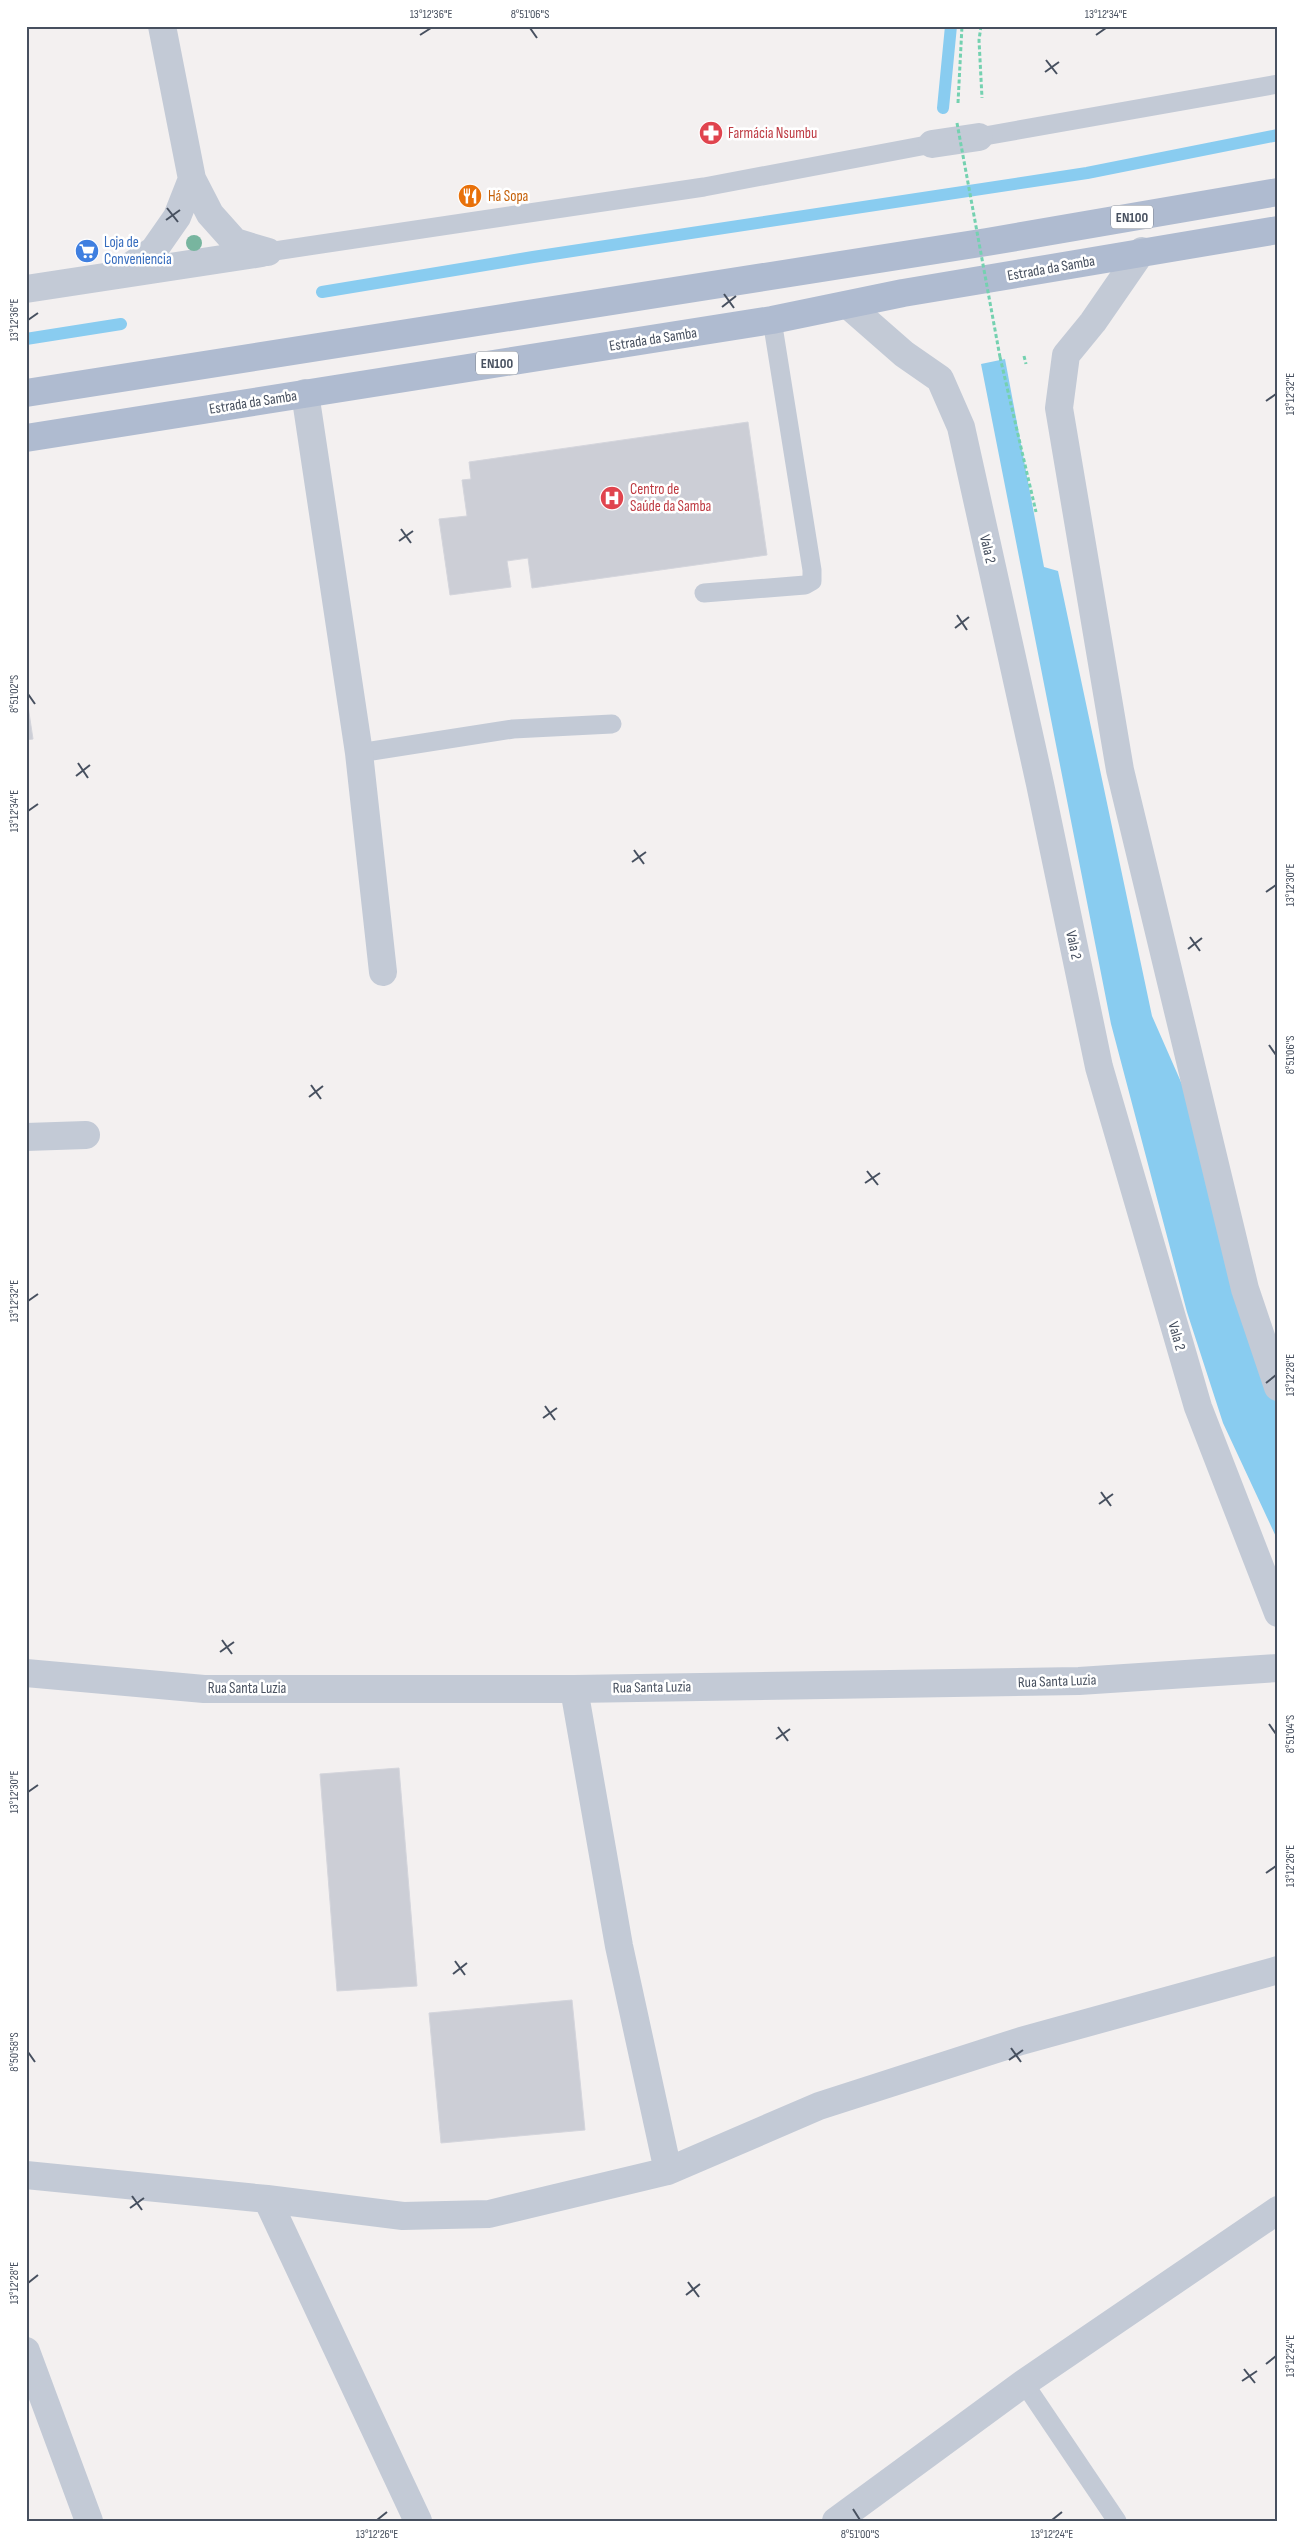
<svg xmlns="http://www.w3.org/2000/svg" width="1304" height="2547" font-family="'Sofia Sans Condensed',sans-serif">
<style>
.water{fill:#89ccf0}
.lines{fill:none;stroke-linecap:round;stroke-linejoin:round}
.stream{stroke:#89ccf0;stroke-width:12}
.building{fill:#ccced6;stroke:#d4d5dc}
.path{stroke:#74d1b0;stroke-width:3;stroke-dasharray:4 2.5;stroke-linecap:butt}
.lane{stroke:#c3cad6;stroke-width:19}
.street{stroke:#c3cad6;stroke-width:28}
.primary{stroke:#afbbd0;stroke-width:28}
.path-bridge{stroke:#74d1b0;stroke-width:3;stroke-dasharray:4 2.5;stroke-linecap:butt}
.tree{fill:#78b59f}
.ticks{fill:none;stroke:#47505f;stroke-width:2}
.labels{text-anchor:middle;stroke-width:5;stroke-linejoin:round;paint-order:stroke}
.shield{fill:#fff;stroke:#7e848f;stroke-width:1}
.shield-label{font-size:14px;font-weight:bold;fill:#47505f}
.health-label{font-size:15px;fill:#be3a42;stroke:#fff;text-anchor:start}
.food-label{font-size:15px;fill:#c56008;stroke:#fff;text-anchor:start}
.shop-label{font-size:15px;fill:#366cbe;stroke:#fff;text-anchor:start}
.street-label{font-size:15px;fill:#47505f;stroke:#fff}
.neatline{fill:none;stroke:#47505f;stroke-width:2}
.ticks-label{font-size:12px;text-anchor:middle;fill:#47505f}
</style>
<rect width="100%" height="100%" fill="#f3f0f0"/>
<path class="water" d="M 1005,359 L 1044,567 L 1058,571 L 1152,1016 L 1206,1139 L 1239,1290 L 1278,1404 L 1278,1541 L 1223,1423 L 1187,1312 L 1111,1024 L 981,364 Z"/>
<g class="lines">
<path class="stream" d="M 943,108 L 951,26
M 322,292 L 533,257 L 1087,173 L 1278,135
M 26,339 L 121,324"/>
</g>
<path class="building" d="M 748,422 L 767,555 L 532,588 L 528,558 L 507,561 L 511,587 L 450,595 L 439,519 L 467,516 L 462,480 L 471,479 L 469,462 Z
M 26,693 L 33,739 L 26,740 Z
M 399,1768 L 417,1986 L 337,1991 L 320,1774 Z
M 572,2000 L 585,2130 L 441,2143 L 429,2013 Z"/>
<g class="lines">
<path class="path" d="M 981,26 L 979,40 L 982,98
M 958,103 L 962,26
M 1024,356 L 1026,364
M 1000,357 L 1036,512"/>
<path class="lane" d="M 979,137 L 1278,84
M 268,252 L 704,187 L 932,144
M 704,593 L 805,585 L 812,581 L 812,570 L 772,320
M 359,753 L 513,729 L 612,724
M 1024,2383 L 1117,2521"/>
<path class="street" d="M 162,26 L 192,179 L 210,214 L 235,242 L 268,252
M 932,144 L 979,137
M 1142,251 L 1093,322 L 1066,355 L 1059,408 L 1120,770 L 1245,1289 L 1278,1387
M 123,271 L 154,250 L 177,217 L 192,179
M 26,289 L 262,253
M 848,305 L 904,354 L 940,379 L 961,427 L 1040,784 L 1099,1067 L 1198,1407 L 1278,1613
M 305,393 L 359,753 L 383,972
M 26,1137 L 86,1135
M 26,1673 L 204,1689 L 574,1689 L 1079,1681 L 1278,1668
M 574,1689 L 619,1946 L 668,2171
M 26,2175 L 267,2199 L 403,2216 L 489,2214 L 668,2171 L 819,2106 L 1021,2041 L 1278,1970
M 267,2199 L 418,2521
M 26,2351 L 89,2521
M 836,2521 L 1024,2383 L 1278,2210"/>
<path class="primary" d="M 26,393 L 987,242 L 1278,192
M 26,438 L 772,320 L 903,293 L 1278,230"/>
<path class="path-bridge" d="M 957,123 L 1000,357"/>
</g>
<circle class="tree" cx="194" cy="243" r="8"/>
<path class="ticks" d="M 530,28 L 537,38M 420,35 L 431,28M 1096,35 L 1106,28M 1046,60 L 1057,74M 1045,72 L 1059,62M 167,208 L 178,222M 166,220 L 180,210M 724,294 L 734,308M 722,307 L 736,296M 28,320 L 38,313M 1266,401 L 1276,394M 401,529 L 411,543M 399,541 L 413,531M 957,615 L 967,630M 955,628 L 969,617M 28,694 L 35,704M 78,763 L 88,778M 76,776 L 90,765M 28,811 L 38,804M 634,850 L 644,864M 632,862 L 646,852M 1266,892 L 1276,885M 1190,937 L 1200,951M 1188,949 L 1202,938M 1269,1045 L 1276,1055M 311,1085 L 321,1099M 309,1097 L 323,1086M 867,1171 L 878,1185M 865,1183 L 880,1173M 28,1301 L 38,1294M 1266,1383 L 1276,1375M 545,1406 L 555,1420M 543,1418 L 557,1408M 1101,1492 L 1111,1506M 1099,1504 L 1113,1494M 222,1640 L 232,1654M 220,1652 L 234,1642M 1269,1724 L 1276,1734M 778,1727 L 788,1741M 776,1739 L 790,1729M 28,1792 L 38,1785M 1266,1873 L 1276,1866M 455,1961 L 465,1975M 453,1974 L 467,1963M 1011,2048 L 1021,2062M 28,2052 L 35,2062M 1009,2060 L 1023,2050M 132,2196 L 142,2210M 130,2208 L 144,2198M 688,2282 L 699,2297M 28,2283 L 38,2275M 686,2295 L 700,2284M 1266,2364 L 1276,2356M 1244,2369 L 1255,2383M 1242,2381 L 1257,2371M 853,2509 L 860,2520M 377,2520 L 387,2512M 1052,2520 L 1062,2512"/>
<defs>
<g id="pharmacy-disc" transform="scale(1.25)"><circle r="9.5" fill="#e0444e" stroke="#fff"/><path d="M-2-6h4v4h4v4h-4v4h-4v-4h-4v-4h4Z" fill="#fff"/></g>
<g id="restaurant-disc" transform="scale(1.25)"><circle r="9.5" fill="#e8710a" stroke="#fff"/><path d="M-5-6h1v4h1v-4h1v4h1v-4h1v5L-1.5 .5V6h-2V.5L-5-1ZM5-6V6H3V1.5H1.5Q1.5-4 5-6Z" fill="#fff"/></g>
<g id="supermarket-disc" transform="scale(1.25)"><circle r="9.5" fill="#3f7fe0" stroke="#fff"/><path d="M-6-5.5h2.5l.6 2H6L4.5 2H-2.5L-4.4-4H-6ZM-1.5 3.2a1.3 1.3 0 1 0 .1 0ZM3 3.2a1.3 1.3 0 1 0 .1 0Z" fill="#fff"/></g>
<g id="hospital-disc" transform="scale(1.25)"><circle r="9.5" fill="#e0444e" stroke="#fff"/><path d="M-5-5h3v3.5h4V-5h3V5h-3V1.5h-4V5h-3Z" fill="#fff"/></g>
</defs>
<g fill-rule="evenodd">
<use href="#pharmacy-disc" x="711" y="133"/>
<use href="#restaurant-disc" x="470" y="196"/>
<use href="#supermarket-disc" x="87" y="251"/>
<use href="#hospital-disc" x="612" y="498"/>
</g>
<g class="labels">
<g class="shield">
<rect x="1111" y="205.5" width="42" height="23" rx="4"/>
<rect x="476" y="351.5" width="42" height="23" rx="4"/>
</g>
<g class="shield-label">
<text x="1132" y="222">EN100</text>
<text x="497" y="368">EN100</text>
</g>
<g class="health-label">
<text x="728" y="138">Farmácia Nsumbu</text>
<text x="630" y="494">Centro de<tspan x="630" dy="17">Saúde da Samba</tspan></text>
</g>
<g class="food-label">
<text x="488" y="201">Há Sopa</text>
</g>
<g class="shop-label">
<text x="104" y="247">Loja de<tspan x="104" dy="17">Conveniencia</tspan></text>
</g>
<g class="street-label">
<text transform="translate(1051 268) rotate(-10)" y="5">Estrada da Samba</text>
<text transform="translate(653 339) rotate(-9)" y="5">Estrada da Samba</text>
<text transform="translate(253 402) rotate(-9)" y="5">Estrada da Samba</text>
<text transform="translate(988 549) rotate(77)" y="5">Vala 2</text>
<text transform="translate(1074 945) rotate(78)" y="5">Vala 2</text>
<text transform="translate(1177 1336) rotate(74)" y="5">Vala 2</text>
<text transform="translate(1057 1681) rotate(-2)" y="5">Rua Santa Luzia</text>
<text transform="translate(652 1687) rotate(-1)" y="5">Rua Santa Luzia</text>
<text x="247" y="1693">Rua Santa Luzia</text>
</g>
</g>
<rect width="1304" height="2547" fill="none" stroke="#ffffff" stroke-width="55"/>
<rect x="28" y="28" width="1248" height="2492" class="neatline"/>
<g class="ticks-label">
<text x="431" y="18">13°12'36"E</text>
<text x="530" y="18">8°51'06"S</text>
<text x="1106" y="18">13°12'34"E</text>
<text transform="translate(14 320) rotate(-90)" y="4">13°12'36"E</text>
<text transform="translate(1290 394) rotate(-90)" y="4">13°12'32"E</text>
<text transform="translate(14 694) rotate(-90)" y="4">8°51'02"S</text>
<text transform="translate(14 811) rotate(-90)" y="4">13°12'34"E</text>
<text transform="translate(1290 885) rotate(-90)" y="4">13°12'30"E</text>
<text transform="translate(1290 1055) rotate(-90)" y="4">8°51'06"S</text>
<text transform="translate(14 1301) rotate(-90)" y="4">13°12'32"E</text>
<text transform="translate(1290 1375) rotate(-90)" y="4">13°12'28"E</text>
<text transform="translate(1290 1734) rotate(-90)" y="4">8°51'04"S</text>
<text transform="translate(14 1792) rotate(-90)" y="4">13°12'30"E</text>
<text transform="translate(1290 1866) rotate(-90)" y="4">13°12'26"E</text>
<text transform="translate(14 2052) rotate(-90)" y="4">8°50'58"S</text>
<text transform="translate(14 2283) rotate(-90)" y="4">13°12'28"E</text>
<text transform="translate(1290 2356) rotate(-90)" y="4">13°12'24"E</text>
<text x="377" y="2538">13°12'26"E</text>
<text x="860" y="2538">8°51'00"S</text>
<text x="1052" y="2538">13°12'24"E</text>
</g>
</svg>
